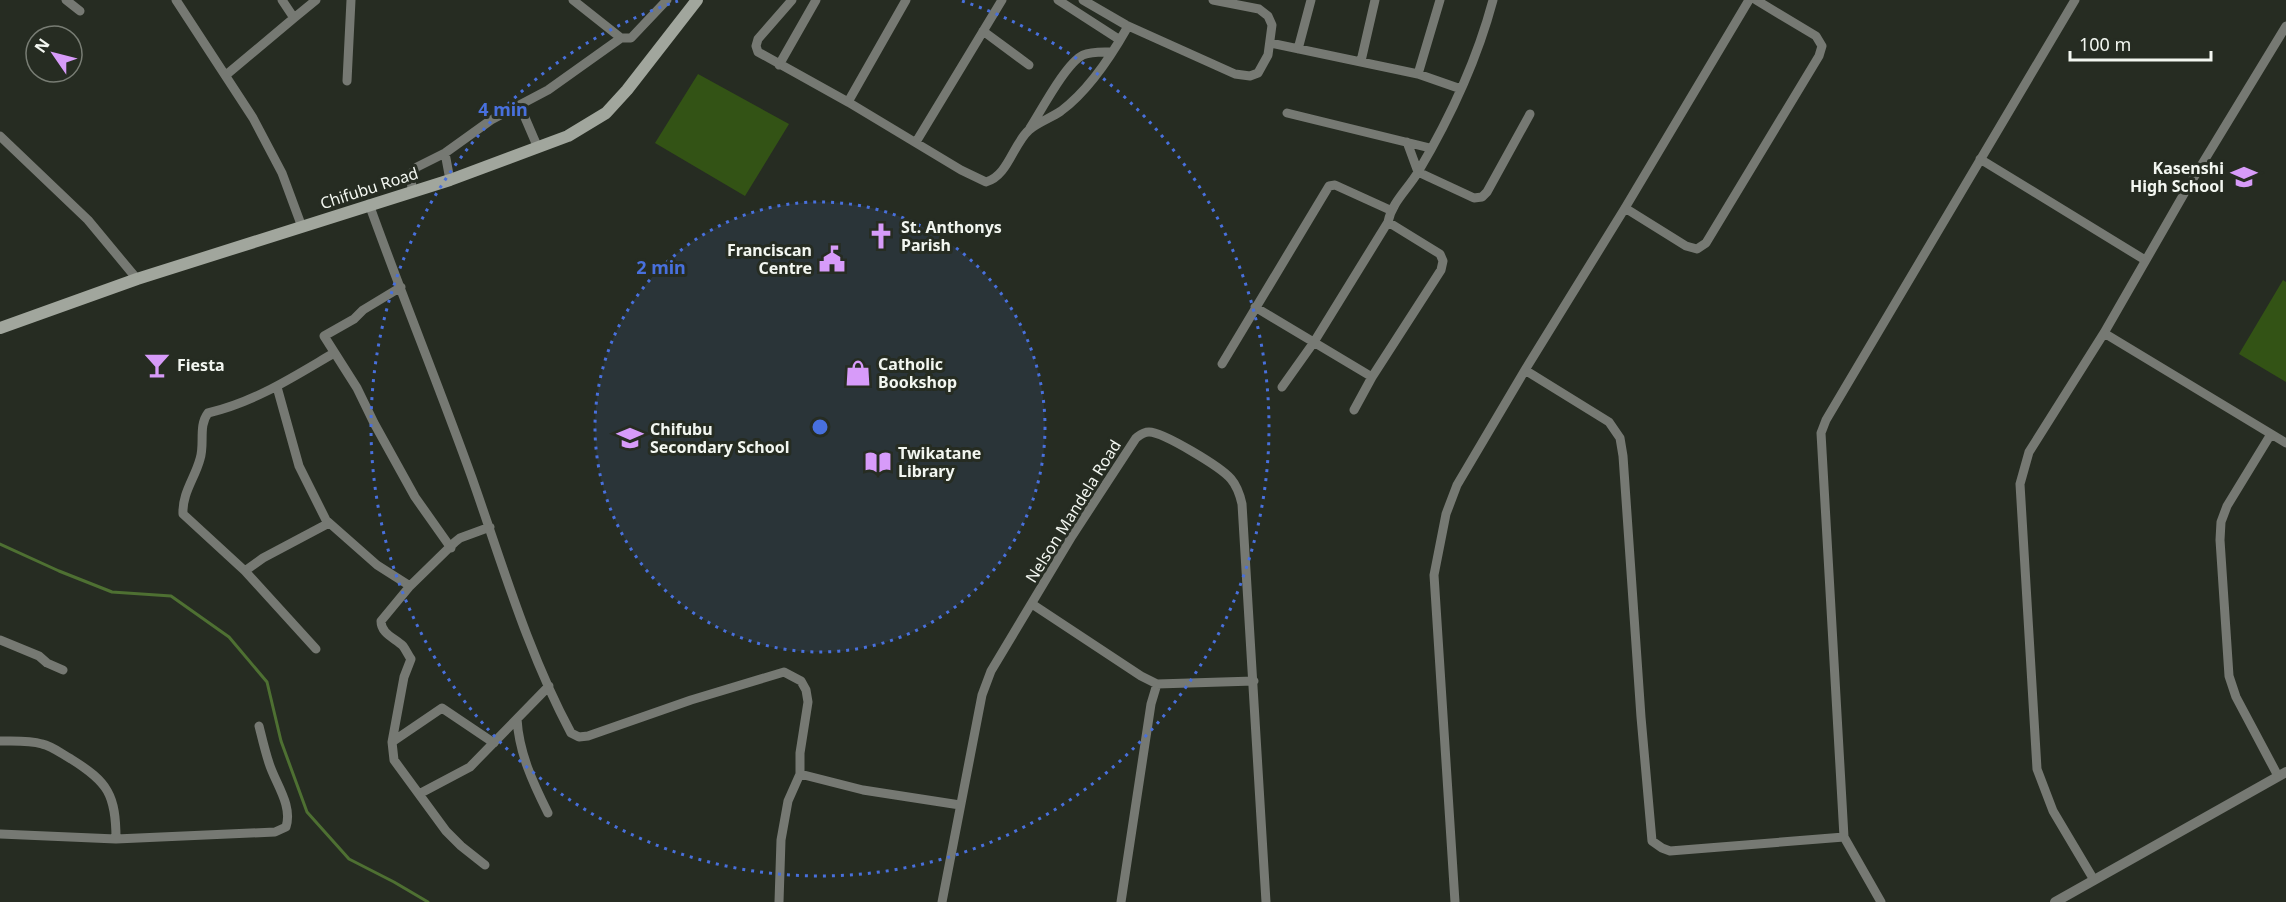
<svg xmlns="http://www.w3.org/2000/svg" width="2286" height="902" font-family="'Noto Sans',sans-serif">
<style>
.green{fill:#335315}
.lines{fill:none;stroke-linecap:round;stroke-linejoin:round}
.stream{stroke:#4e7032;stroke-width:3}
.minor{stroke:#767973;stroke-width:9}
.tertiary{stroke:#767973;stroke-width:10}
.secondary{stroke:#a1a69d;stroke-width:12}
.ring{fill:none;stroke:#4870dd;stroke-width:3;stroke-dasharray:3 6}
.labels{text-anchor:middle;stroke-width:6;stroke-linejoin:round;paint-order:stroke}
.poi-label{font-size:16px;font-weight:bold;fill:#f2f6f0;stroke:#262c22;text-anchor:start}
.street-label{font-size:16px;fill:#f2f6f0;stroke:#262c22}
.centre{fill:#4870dd;stroke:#262c22;stroke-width:3}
.ring-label{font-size:18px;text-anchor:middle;font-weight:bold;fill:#4870dd;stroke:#262c22;stroke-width:6;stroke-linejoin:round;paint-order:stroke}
</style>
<rect width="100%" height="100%" fill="#262c22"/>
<path class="green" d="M 698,74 L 789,124 L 745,196 L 655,143 Z
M 2283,280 L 2286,282 L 2286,382 L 2239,354 Z"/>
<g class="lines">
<path class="stream" d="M 0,544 L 59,571 L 112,592 L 171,596 L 229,637 L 267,682 L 281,741 L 307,812 L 349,859 L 394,882 L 428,902"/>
<path class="minor" d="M 66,0 L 80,11
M 176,0 L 253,118 L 282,173 L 302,227
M 573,0 L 621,38 L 631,38 L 667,0
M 792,0 L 758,39 L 756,46 L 758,52 L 848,102 L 961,170 L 986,182 C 1008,176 1013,144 1029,130 C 1038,122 1051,118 1061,111 C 1088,91 1110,58 1127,28 L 1126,25
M 1058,0 L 1120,40
M 1083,0 L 1126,25 L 1235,74 L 1250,76 L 1258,73 L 1268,55 L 1272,25 L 1268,16 L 1259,9 L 1213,0
M 294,18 L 316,0
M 983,31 L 1029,65
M 1270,43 L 1418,74 L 1461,89
M 1298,49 L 1311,0
M 1361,61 L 1375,0
M 779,65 L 816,0
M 1418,74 L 1440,0
M 226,75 L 294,18 L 282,0
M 347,81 L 351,0
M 848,102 L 906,0
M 520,106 L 538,148
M 1287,113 L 1430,148
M 1030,128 C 1041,111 1066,63 1083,55 C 1092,51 1103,52 1112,52
M 0,136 L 88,220 L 137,279
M 916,142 L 1002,0
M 1407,142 L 1418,172 L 1474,198 L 1482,197 L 1487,192 L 1530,114
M 445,153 L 450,180
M 1980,159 L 2145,260
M 412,191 L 411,174 L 417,167 L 445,153 L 491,120 L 548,90 L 621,38
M 369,204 C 402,296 439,386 472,478 C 502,563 528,653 571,733 L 579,737 L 588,736 L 691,700 L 784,672 L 801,681 L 806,690 L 808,702 L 800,753 L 800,774 L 788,801 L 781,840 L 779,902
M 1625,208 L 1686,246 L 1697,249 L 1706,243 L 1819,56 L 1822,46 L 1816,36 L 1756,0
M 401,287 L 363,310 L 354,319 L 324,336 L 357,388 L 374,423 L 415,497 L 451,548
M 1255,307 L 1372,377
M 2104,333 L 2286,443
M 1222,364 L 1329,186 L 1335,185 L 1390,210
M 1525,370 L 1609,422 L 1620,438 L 1623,456 L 1641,717 L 1652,841 L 1662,848 L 1670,851 L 1844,837
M 277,387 L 299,466 L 326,520 L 377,565 L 410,586
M 1282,387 L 1314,342 L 1388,222 C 1392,202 1408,189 1418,172 C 1450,118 1477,60 1493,0
M 1354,410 L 1372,377 L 1441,270 L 1443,261 L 1440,254 L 1388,222
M 2271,434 L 2227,506 L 2221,522 L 2220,540 L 2229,676 L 2236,697 L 2278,776
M 245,571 L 183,514 C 182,493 195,478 200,459 C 205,444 198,426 208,413 C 255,402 293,377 334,353
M 1032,604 L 1141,676 L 1157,684 L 1151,704 L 1121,902
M 0,640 L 39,656 L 47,663 L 63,670
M 316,649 L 245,571 L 263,558 L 329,523
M 1157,684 L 1254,681
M 517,719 C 519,753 533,783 548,813
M 0,741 C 14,741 29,740 42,744 C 52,746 62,754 71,759 C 108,782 116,795 116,839
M 392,742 L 442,708 L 494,743
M 800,774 L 863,790 L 960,805
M 419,794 L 470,767 L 549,686
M 0,834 L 116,839 L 275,832 L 286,827 C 293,805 275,783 269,763 C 265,751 262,738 259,726
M 485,865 L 461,846 L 446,831 L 394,760 L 392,742 L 404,677 L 411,659 C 408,655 406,650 403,646 C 395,638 381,634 381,621 L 410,586 L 455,542 L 460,538 L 490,527
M 2094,880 L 2053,811 L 2037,769 L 2020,484 L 2029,452 L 2104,333 L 2185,192 L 2286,26
M 942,902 L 982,695 L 991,671 L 1072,536 L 1136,438 C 1140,435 1143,432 1149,432 C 1163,432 1221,467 1231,479 C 1237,486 1240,495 1242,504 L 1266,902
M 1455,902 L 1434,575 L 1446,514 L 1457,485 L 1525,370 L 1625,208 L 1749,0
M 1881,902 L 1844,837 L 1821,433 L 1826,420 L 2075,0"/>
<path class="tertiary" d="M 2055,902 L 2286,772"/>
<path class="secondary" d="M 0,328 L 137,279 L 450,180 L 568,136 L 606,113 L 627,90 L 697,0"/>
</g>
<circle cx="820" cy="427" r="225" fill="#4870dd" fill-opacity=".12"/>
<g class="ring">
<circle cx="820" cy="427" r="225"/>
<path d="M962 1A449 449 0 1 1 678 1"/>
</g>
<defs>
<g id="school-bare" transform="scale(2.07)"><path d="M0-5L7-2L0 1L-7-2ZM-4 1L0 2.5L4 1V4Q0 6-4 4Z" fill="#d79bf9" stroke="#262c22" stroke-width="2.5" paint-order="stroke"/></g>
<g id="church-bare" transform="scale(2.07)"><path d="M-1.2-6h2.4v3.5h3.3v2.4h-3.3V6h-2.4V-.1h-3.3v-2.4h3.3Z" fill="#d79bf9" stroke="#262c22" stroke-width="2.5" paint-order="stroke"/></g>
<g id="civic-bare" transform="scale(2.07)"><path d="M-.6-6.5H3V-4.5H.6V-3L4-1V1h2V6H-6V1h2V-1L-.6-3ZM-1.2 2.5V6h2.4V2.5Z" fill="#d79bf9" stroke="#262c22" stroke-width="2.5" paint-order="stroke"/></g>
<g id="bar-bare" transform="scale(2.07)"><path d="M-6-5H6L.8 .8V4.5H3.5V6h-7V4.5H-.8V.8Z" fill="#d79bf9" stroke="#262c22" stroke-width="2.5" paint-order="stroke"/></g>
<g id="shop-bare" transform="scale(2.07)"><path d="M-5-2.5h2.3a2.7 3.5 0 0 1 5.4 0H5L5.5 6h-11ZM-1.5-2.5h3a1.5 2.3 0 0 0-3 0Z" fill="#d79bf9" stroke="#262c22" stroke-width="2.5" paint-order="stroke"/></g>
<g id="library-bare" transform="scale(2.07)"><path d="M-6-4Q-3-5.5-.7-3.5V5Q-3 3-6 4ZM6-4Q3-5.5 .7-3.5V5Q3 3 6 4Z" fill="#d79bf9" stroke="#262c22" stroke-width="2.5" paint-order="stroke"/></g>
</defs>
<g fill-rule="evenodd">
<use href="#school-bare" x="2244" y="177"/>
<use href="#church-bare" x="881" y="236"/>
<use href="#civic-bare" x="832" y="259"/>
<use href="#bar-bare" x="157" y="365"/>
<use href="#shop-bare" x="858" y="373"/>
<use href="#school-bare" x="630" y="438"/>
<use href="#library-bare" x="878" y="462"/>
</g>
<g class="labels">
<g class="poi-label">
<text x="2224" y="174" text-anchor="end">Kasenshi<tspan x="2224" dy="18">High School</tspan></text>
<text x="901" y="233">St. Anthonys<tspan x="901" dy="18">Parish</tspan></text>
<text x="812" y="256" text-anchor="end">Franciscan<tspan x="812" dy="18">Centre</tspan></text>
<text x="878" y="370">Catholic<tspan x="878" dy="18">Bookshop</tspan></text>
<text x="177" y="371">Fiesta</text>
<text x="650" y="435">Chifubu<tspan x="650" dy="18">Secondary School</tspan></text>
<text x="898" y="459">Twikatane<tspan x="898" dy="18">Library</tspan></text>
</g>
<g class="street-label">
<text transform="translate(369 188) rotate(-18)" y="6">Chifubu Road</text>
<text transform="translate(1073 511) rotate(-58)" y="6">Nelson Mandela Road</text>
</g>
</g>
<circle cx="820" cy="427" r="9" class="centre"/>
<g class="ring-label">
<text x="503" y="116">4 min</text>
<text x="661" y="274">2 min</text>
</g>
<g transform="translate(54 54) rotate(305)"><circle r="28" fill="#262c22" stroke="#787d74" stroke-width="1.5"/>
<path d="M0-4.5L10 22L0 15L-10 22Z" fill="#d79bf9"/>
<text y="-9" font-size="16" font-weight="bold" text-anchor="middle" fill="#f2f6f0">N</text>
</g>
<path d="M2070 51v9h141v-9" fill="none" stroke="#f2f6f0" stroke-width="3"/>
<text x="2079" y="51" font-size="18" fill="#f2f6f0" stroke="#262c22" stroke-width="4.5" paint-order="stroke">100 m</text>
</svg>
